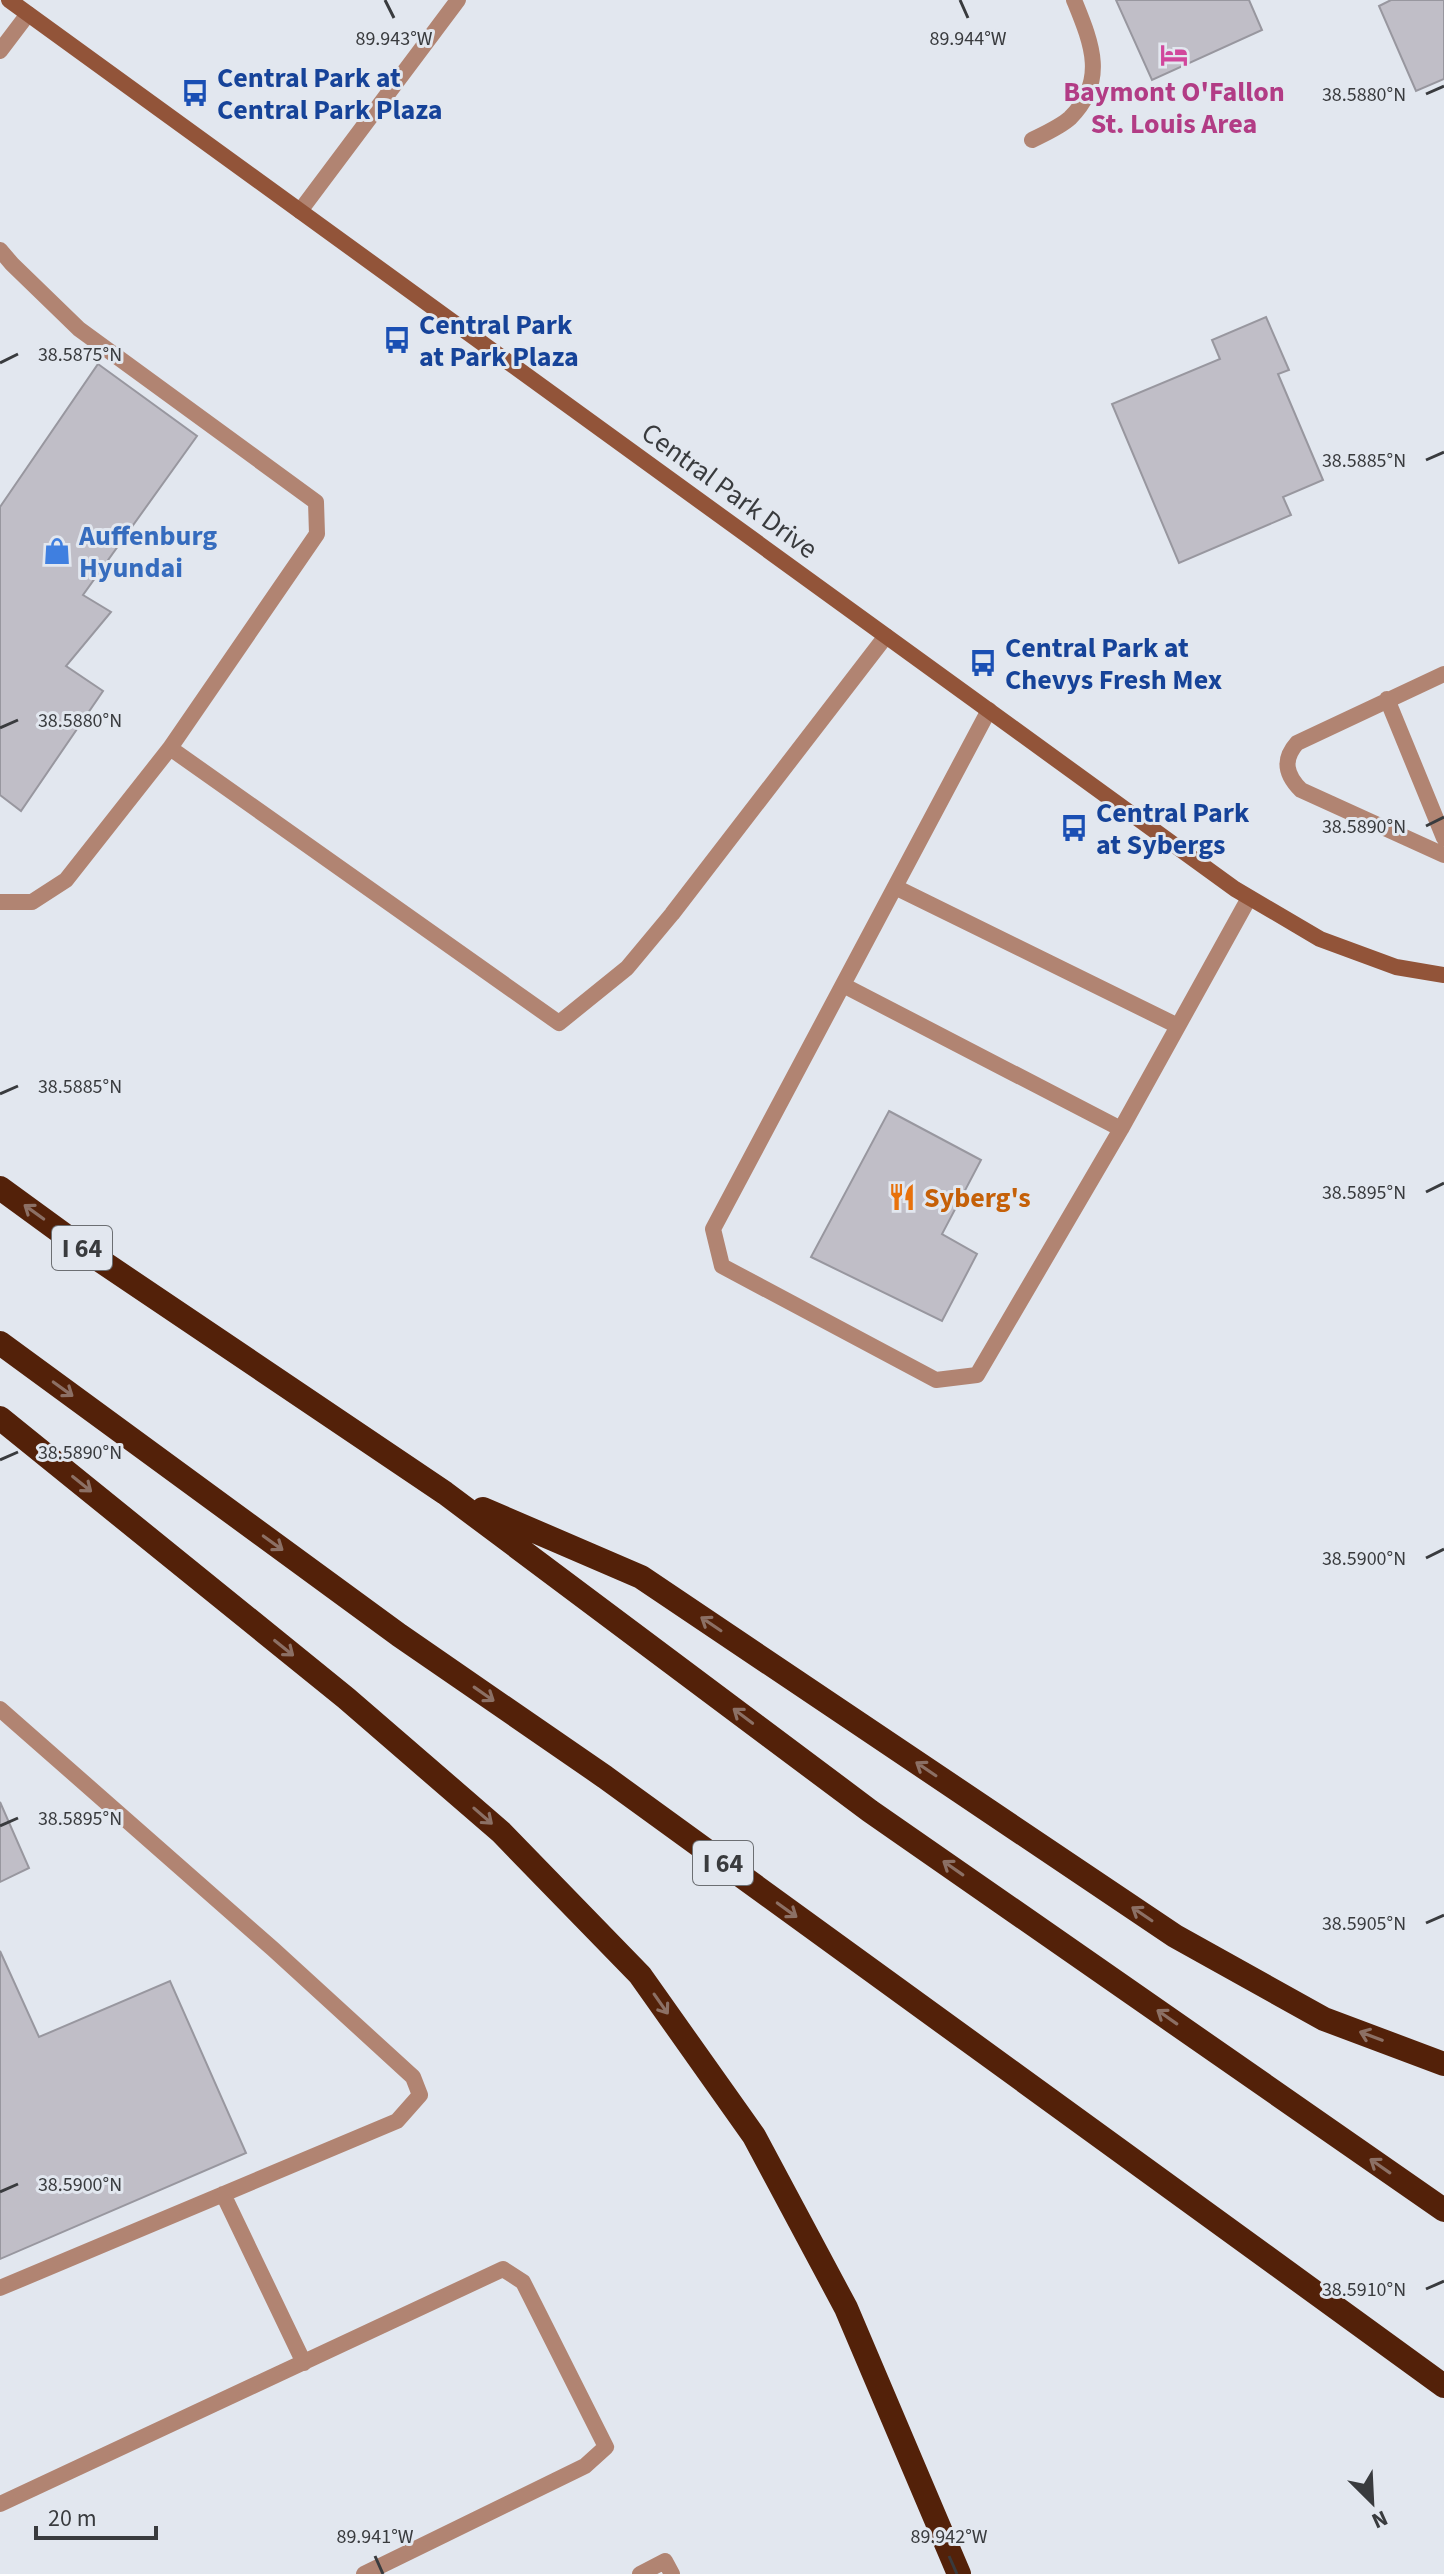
<svg xmlns="http://www.w3.org/2000/svg" width="1444" height="2574" font-family="'Source Sans 3',sans-serif">
<style>
.building{fill:#c0bec7;stroke:#98979f;stroke-width:2}
.lines{fill:none;stroke-linecap:round;stroke-linejoin:round}
.lane{stroke:#b18472;stroke-width:16}
.street{stroke:#b18472;stroke-width:16}
.secondary{stroke:#925439;stroke-width:16}
.highway{stroke:#532109;stroke-width:24}
.oneway{stroke:#8c7065}
.ticks{fill:none;stroke:#393b3e;stroke-width:3}
.labels{text-anchor:middle;stroke-width:6;stroke-linejoin:round;paint-order:stroke}
.shield{fill:#e2e7ef;stroke:#6c6f73;stroke-width:2}
.shield-label{font-size:26px;font-weight:bold;fill:#393b3e}
.transit-label{font-size:28px;font-weight:bold;fill:#164399;stroke:#e2e7ef;text-anchor:start}
.hotel-label{font-size:28px;font-weight:bold;fill:#b23c85;stroke:#e2e7ef}
.street-label{font-size:28px;fill:#393b3e;stroke:#e2e7ef}
.shop-label{font-size:28px;font-weight:bold;fill:#366cbe;stroke:#e2e7ef;text-anchor:start}
.food-label{font-size:28px;font-weight:bold;fill:#c56008;stroke:#e2e7ef;text-anchor:start}
.ticks-label{font-size:20px;text-anchor:middle;fill:#393b3e;stroke:#e2e7ef;stroke-width:6;stroke-linejoin:round;paint-order:stroke}
</style>
<rect width="100%" height="100%" fill="#e2e7ef"/>
<path class="building" d="M 1116,0 L 1249,0 L 1262,30 L 1152,80 Z
M 1391,0 L 1444,0 L 1444,79 L 1416,91 L 1379,6 Z
M 1266,317 L 1289,370 L 1278,374 L 1323,480 L 1283,497 L 1291,515 L 1179,563 L 1112,404 L 1220,359 L 1212,340 Z
M 98,364 L 197,436 L 83,595 L 111,612 L 66,666 L 103,691 L 21,811 L 0,795 L 0,507 Z
M 889,1111 L 981,1160 L 942,1234 L 977,1254 L 942,1321 L 811,1257 Z
M 0,1802 L 29,1868 L 0,1882 Z
M 0,1951 L 39,2037 L 170,1981 L 246,2153 L 0,2259 Z"/>
<g class="lines">
<path class="lane" d="M 0,51 L 28,14
M 1032,140 C 1044,134 1060,127 1070,118 C 1108,80 1091,42 1074,0
M 0,250 L 12,264 L 79,329 L 316,502 L 317,534 L 170,748
M 1444,674 L 1297,743 C 1282,760 1286,775 1301,790 L 1444,855
M 1387,699 L 1444,838
M 989,710 L 713,1229 L 722,1266 L 936,1380 L 977,1375 L 1121,1129 L 1249,898
M 895,887 L 1178,1026
M 0,902 L 32,902 L 66,880 L 170,748 L 559,1023 L 627,968 L 672,914 L 886,636
M 843,985 L 1121,1129
M 0,1709 L 273,1949 L 413,2077 L 420,2095 L 397,2121 L 0,2288
M 223,2194 L 304,2363
M 0,2504 L 503,2269 L 523,2282 L 606,2447 L 585,2466 L 364,2574
M 640,2574 L 665,2561 L 672,2574"/>
<path class="street" d="M 300,211 L 458,0"/>
<path class="secondary" d="M 9,0 L 1235,889 L 1320,939 L 1396,967 L 1444,975"/>
<path class="highway" d="M 0,1188 L 92,1255 L 445,1493 L 870,1811 L 1444,2210
M 0,1343 L 399,1635 L 605,1777 L 1444,2386
M 0,1418 L 346,1698 L 501,1832 L 640,1975 L 754,2136 L 846,2308 L 959,2574
M 483,1509 L 641,1577 L 1175,1936 L 1324,2019 L 1444,2064"/>
</g>
<defs><path id="oneway-shaft" d="M-6 0H5M1.5-3L5.5 0L1.5 3" fill="none" stroke-width="1.6" stroke-linecap="round" stroke-linejoin="round" transform="scale(2)"/></defs>
<g class="oneway">
<use href="#oneway-shaft" transform="translate(34 1212) rotate(-144)"/>
<use href="#oneway-shaft" transform="translate(63 1389) rotate(36)"/>
<use href="#oneway-shaft" transform="translate(82 1484) rotate(39)"/>
<use href="#oneway-shaft" transform="translate(273 1543) rotate(36)"/>
<use href="#oneway-shaft" transform="translate(711 1624) rotate(-146)"/>
<use href="#oneway-shaft" transform="translate(284 1648) rotate(39)"/>
<use href="#oneway-shaft" transform="translate(484 1694) rotate(35)"/>
<use href="#oneway-shaft" transform="translate(743 1716) rotate(-143)"/>
<use href="#oneway-shaft" transform="translate(926 1769) rotate(-146)"/>
<use href="#oneway-shaft" transform="translate(483 1816) rotate(41)"/>
<use href="#oneway-shaft" transform="translate(953 1868) rotate(-145)"/>
<use href="#oneway-shaft" transform="translate(787 1910) rotate(36)"/>
<use href="#oneway-shaft" transform="translate(1142 1914) rotate(-146)"/>
<use href="#oneway-shaft" transform="translate(661 2004) rotate(55)"/>
<use href="#oneway-shaft" transform="translate(1167 2017) rotate(-145)"/>
<use href="#oneway-shaft" transform="translate(1371 2036) rotate(-159)"/>
<use href="#oneway-shaft" transform="translate(1380 2166) rotate(-145)"/>
</g>
<path class="ticks" d="M 385,0 L 394,18M 960,0 L 968,18M 1426,94 L 1444,86M 0,363 L 18,354M 1426,460 L 1444,452M 0,728 L 18,720M 1426,826 L 1444,817M 0,1094 L 18,1086M 1426,1192 L 1444,1183M 0,1460 L 18,1452M 1426,1558 L 1444,1549M 0,1826 L 18,1818M 1426,1923 L 1444,1915M 0,2192 L 18,2184M 1426,2289 L 1444,2281M 375,2556 L 383,2574M 949,2556 L 957,2574"/>
<defs>
<g id="hotel-bare" transform="scale(2.16)"><path d="M-6-4.5h1.5V1H6V5H4.5V3h-9V5H-6ZM-4 0a1.8 1.8 0 1 1 3.6 0ZM.5 0V-2.5h3Q6-2.5 6 0Z" fill="#d1479c" stroke="#e2e7ef" stroke-width="2.5" paint-order="stroke"/></g>
<g id="bus-bare" transform="scale(2.16)"><path d="M-5-6H5V4H4V6H2V4H-2V6H-4V4H-5ZM-3.5-4V0h7V-4ZM-3.5 1.2v1.5H-2V1.2ZM2 1.2v1.5H3.5V1.2Z" fill="#1a4fb4" stroke="#e2e7ef" stroke-width="2.5" paint-order="stroke"/></g>
<g id="shop-bare" transform="scale(2.16)"><path d="M-5-2.5h2.3a2.7 3.5 0 0 1 5.4 0H5L5.5 6h-11ZM-1.5-2.5h3a1.5 2.3 0 0 0-3 0Z" fill="#3f7fe0" stroke="#e2e7ef" stroke-width="2.5" paint-order="stroke"/></g>
<g id="restaurant-bare" transform="scale(2.16)"><path d="M-5-6h1v4h1v-4h1v4h1v-4h1v5L-1.5 .5V6h-2V.5L-5-1ZM5-6V6H3V1.5H1.5Q1.5-4 5-6Z" fill="#e8710a" stroke="#e2e7ef" stroke-width="2.5" paint-order="stroke"/></g>
</defs>
<g fill-rule="evenodd">
<use href="#hotel-bare" x="1174" y="55"/>
<use href="#bus-bare" x="195" y="93"/>
<use href="#bus-bare" x="397" y="340"/>
<use href="#shop-bare" x="57" y="551"/>
<use href="#bus-bare" x="983" y="663"/>
<use href="#bus-bare" x="1074" y="828"/>
<use href="#restaurant-bare" x="902" y="1197"/>
</g>
<g class="labels">
<g class="shield">
<rect x="52" y="1226" width="60" height="44" rx="6"/>
<rect x="693" y="1841" width="60" height="44" rx="6"/>
</g>
<g class="shield-label">
<text x="82" y="1257">I 64</text>
<text x="723" y="1872">I 64</text>
</g>
<g class="transit-label">
<text x="217" y="87">Central Park at<tspan x="217" dy="32">Central Park Plaza</tspan></text>
<text x="419" y="334">Central Park<tspan x="419" dy="32">at Park Plaza</tspan></text>
<text x="1005" y="657">Central Park at<tspan x="1005" dy="32">Chevys Fresh Mex</tspan></text>
<text x="1096" y="822">Central Park<tspan x="1096" dy="32">at Sybergs</tspan></text>
</g>
<g class="hotel-label">
<text x="1174" y="101">Baymont O'Fallon<tspan x="1174" dy="32">St. Louis Area</tspan></text>
</g>
<g class="street-label">
<text transform="translate(730 490) rotate(36)" y="10">Central Park Drive</text>
</g>
<g class="shop-label">
<text x="79" y="545">Auffenburg<tspan x="79" dy="32">Hyundai</tspan></text>
</g>
<g class="food-label">
<text x="924" y="1207">Syberg's</text>
</g>
</g>
<g class="ticks-label">
<text x="394" y="45">89.943°W</text>
<text x="968" y="45">89.944°W</text>
<text x="1364" y="101">38.5880°N</text>
<text x="80" y="361">38.5875°N</text>
<text x="1364" y="467">38.5885°N</text>
<text x="80" y="727">38.5880°N</text>
<text x="1364" y="833">38.5890°N</text>
<text x="80" y="1093">38.5885°N</text>
<text x="1364" y="1199">38.5895°N</text>
<text x="80" y="1459">38.5890°N</text>
<text x="1364" y="1565">38.5900°N</text>
<text x="80" y="1825">38.5895°N</text>
<text x="1364" y="1930">38.5905°N</text>
<text x="80" y="2191">38.5900°N</text>
<text x="1364" y="2296">38.5910°N</text>
<text x="375" y="2543">89.941°W</text>
<text x="949" y="2543">89.942°W</text>
</g>
<g transform="translate(1372 2502) rotate(156)" stroke="#e2e7ef" stroke-width="6" paint-order="stroke">
<path d="M0-6L14 30L0 20L-14 30Z" fill="#393b3e"/>
<text y="-12" font-size="22" font-weight="bold" text-anchor="middle" fill="#393b3e">N</text>
</g>
<path d="M36 2526v12h120v-12" fill="none" stroke="#393b3e" stroke-width="4"/>
<text x="48" y="2526" font-size="24" fill="#393b3e" stroke="#e2e7ef" stroke-width="6" paint-order="stroke">20 m</text>
</svg>
